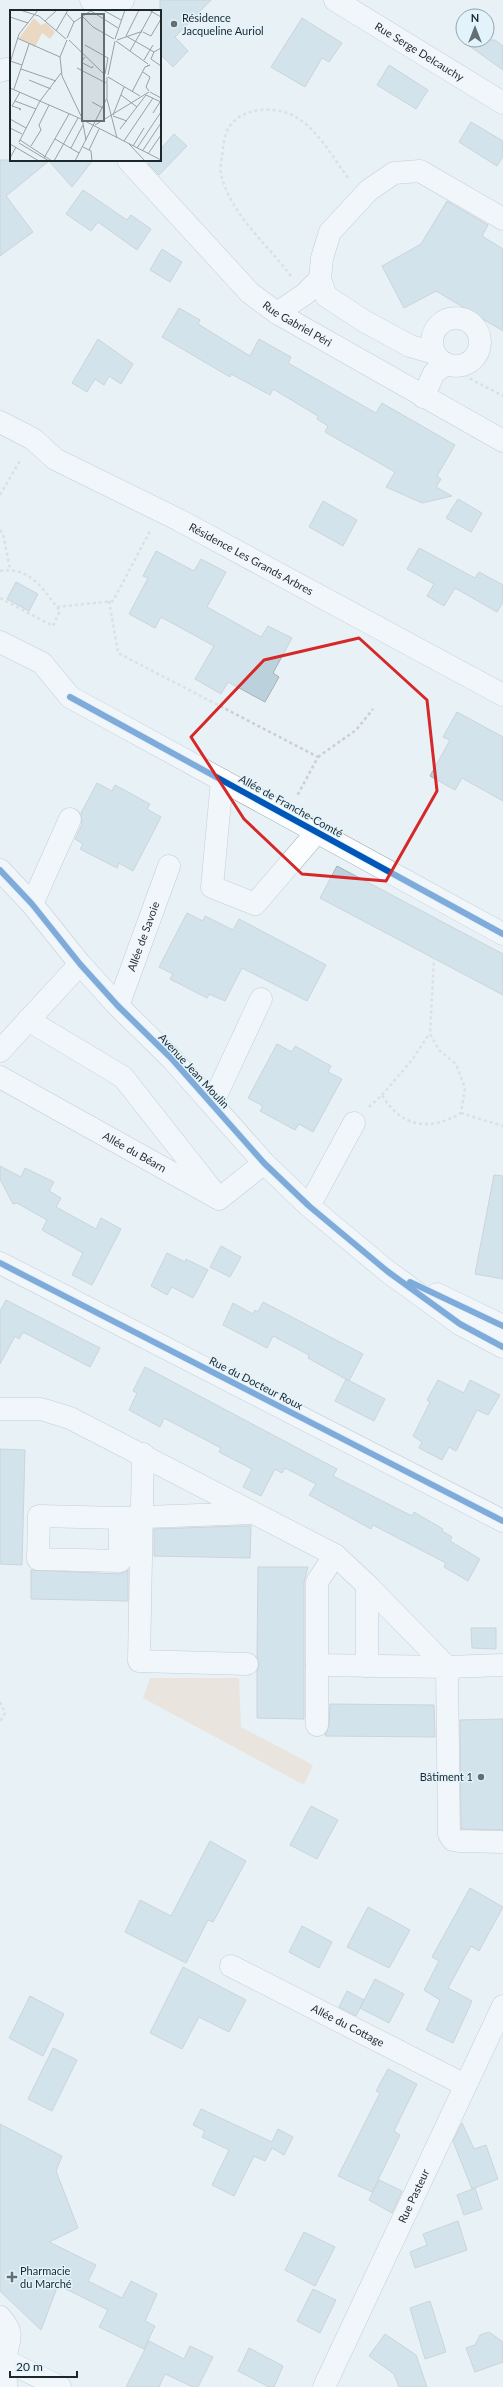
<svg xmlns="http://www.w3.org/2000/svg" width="503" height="2387" font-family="Lato,sans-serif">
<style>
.green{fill:#ead8c2}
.building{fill:#bbd2dd;stroke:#a8b1b6}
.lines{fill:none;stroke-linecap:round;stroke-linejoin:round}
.minor-casing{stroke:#9ca5a9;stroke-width:23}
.path{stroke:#cbcfd0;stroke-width:2.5;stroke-dasharray:3 3;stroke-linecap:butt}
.minor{stroke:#fcfdfe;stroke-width:22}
.cycleway-casing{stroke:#e2f3fc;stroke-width:8}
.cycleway{stroke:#0057b8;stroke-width:6}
.marked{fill:none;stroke:#d62828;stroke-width:3;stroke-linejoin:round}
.poi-dot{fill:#646e73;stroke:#e2f3fc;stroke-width:1.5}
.labels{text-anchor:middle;stroke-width:3;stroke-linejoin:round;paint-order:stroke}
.poi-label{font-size:11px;fill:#1d282d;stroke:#e2f3fc;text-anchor:start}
.street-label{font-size:11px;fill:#1d282d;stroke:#e2f3fc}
.inset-road{fill:none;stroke:#97a1a6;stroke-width:1}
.view{fill:#646e73;fill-opacity:0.15;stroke:#646e73;stroke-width:2}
.inset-edge{fill:none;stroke:#1d282d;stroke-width:2}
</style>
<rect width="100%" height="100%" fill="#e8f1f6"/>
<path class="green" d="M 150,1678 L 239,1678 L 241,1727 L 313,1765 L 304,1785 L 143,1698 Z"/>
<path class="building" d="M 160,0 L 211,0 L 175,37 L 188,51 L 173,67 L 160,54 Z
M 302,18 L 342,43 L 329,62 L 322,58 L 305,87 L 271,67 Z
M 461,40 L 495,40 L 503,46 L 503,70 Z
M 389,65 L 428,90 L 416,109 L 377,85 Z
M 471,122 L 503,141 L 503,156 L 497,166 L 459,142 Z
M 174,134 L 187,146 L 159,175 L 148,164 L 151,160 L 160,160 L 160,150 Z
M 0,160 L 93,160 L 72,187 L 49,161 L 6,196 L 33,232 L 0,256 Z
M 83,190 L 127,220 L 131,215 L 151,229 L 137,250 L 98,222 L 91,231 L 66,214 Z
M 447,201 L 488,225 L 482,236 L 503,249 L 503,331 L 436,291 L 404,308 L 382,266 L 421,244 Z
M 162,249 L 182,262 L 170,282 L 150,270 Z
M 179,308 L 200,320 L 198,324 L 250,356 L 259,339 L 291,357 L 288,363 L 376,413 L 382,403 L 455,445 L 437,476 L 441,479 L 436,487 L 452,496 L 422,503 L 386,487 L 395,472 L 325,432 L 328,426 L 317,419 L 318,416 L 273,389 L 270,395 L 231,374 L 230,377 L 162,337 Z
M 98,339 L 133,364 L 121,384 L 109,376 L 104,385 L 95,379 L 87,392 L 72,383 Z
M 458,499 L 482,513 L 471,532 L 446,518 Z
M 323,501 L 357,520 L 343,546 L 309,527 Z
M 419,548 L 475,578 L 479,572 L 503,585 L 503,602 L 497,612 L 455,588 L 444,606 L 427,596 L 434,584 L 407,569 Z
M 156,551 L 194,571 L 201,559 L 226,572 L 207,607 L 261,637 L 268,626 L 292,638 L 273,673 L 279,677 L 265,702 L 228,682 L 221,694 L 195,679 L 214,646 L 161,617 L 155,628 L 129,614 L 148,578 L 143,576 Z
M 16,582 L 38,594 L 29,611 L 7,599 Z
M 457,712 L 503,737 L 503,801 L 462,778 L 455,790 L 430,776 L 450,740 L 443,737 Z
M 97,783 L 112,791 L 115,785 L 150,804 L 147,809 L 161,817 L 133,871 L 119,863 L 117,868 L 80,849 L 83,844 L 75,839 L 82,824 L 81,813 Z
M 337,866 L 503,954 L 503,995 L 320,898 Z
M 187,913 L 203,921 L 205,916 L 233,930 L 239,919 L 326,965 L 307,1001 L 242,968 L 225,1001 L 209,994 L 207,998 L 170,979 L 173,974 L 159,967 Z
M 277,1044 L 292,1052 L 295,1046 L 331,1066 L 328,1072 L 342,1079 L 313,1132 L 299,1124 L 295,1130 L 260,1111 L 263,1106 L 248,1098 Z
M 0,1166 L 21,1177 L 25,1168 L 54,1182 L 49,1191 L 61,1198 L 56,1207 L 96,1229 L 101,1218 L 121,1229 L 92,1285 L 72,1275 L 83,1253 L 42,1230 L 47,1220 L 17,1203 L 13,1204 L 0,1179 Z
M 494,1175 L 503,1176 L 503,1279 L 475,1274 Z
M 221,1246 L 241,1257 L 230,1277 L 210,1267 Z
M 167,1253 L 185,1262 L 186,1259 L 208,1270 L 193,1298 L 172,1287 L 167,1295 L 151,1286 Z
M 6,1300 L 100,1348 L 90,1367 L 23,1332 L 19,1339 L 15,1336 L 0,1364 L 0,1311 Z
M 263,1302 L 363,1354 L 349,1381 L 308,1358 L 309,1355 L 273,1336 L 267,1348 L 223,1325 L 233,1303 L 253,1314 L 255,1310 L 258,1312 Z
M 145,1367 L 337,1469 L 333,1476 L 412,1516 L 414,1512 L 443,1529 L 442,1531 L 452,1537 L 450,1541 L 480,1559 L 468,1581 L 444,1567 L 446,1563 L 373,1525 L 371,1529 L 309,1495 L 316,1484 L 285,1468 L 282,1473 L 275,1469 L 261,1496 L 243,1487 L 252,1469 L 219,1452 L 221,1448 L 164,1418 L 160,1427 L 129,1410 L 137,1393 L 133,1391 Z
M 346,1379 L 385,1399 L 374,1421 L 335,1401 Z
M 438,1380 L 464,1393 L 470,1380 L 500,1395 L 488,1415 L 477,1410 L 456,1451 L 449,1447 L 442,1460 L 419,1448 L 422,1442 L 413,1436 L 430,1402 L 427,1400 Z
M 0,1449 L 25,1450 L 22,1565 L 0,1564 Z
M 240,1526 L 251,1526 L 250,1558 L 154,1556 L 154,1529 Z
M 258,1567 L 308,1567 L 304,1582 L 304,1719 L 257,1718 L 257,1671 L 259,1664 L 257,1657 Z
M 31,1570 L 120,1574 L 128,1570 L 128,1601 L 31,1599 Z
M 471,1628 L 496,1628 L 496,1649 L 472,1648 Z
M 330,1704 L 434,1705 L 435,1737 L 325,1736 L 329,1725 Z
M 503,1719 L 503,1830 L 461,1829 L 460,1720 Z
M 311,1806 L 338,1820 L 317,1859 L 290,1845 Z
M 210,1841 L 246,1861 L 213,1922 L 208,1920 L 186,1963 L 125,1932 L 140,1900 L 171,1916 Z
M 470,1888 L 503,1907 L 479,1951 L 471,1946 L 448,1988 L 472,2001 L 453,2043 L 426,2030 L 440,2000 L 424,1990 L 439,1961 L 432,1957 Z
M 368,1907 L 410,1930 L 389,1968 L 347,1947 Z
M 302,1926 L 332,1942 L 319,1968 L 289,1952 Z
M 183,1967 L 246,2000 L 229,2032 L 199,2017 L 182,2049 L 150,2033 Z
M 375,1979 L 404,1994 L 389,2023 L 360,2008 Z
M 347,1991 L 364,2000 L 356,2016 L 339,2007 Z
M 30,1996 L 64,2014 L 43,2056 L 9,2038 Z
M 53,2048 L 77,2060 L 52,2111 L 28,2099 Z
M 388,2069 L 417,2084 L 394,2131 L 400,2135 L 372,2192 L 338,2176 L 380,2093 L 376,2091 Z
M 201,2109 L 272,2142 L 278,2129 L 293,2137 L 284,2155 L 272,2148 L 265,2161 L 254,2156 L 234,2196 L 212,2185 L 229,2150 L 202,2137 L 205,2131 L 193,2125 Z
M 462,2123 L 474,2149 L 486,2145 L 498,2179 L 472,2189 L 453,2141 Z
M 0,2124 L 62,2156 L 56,2171 L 78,2228 L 49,2242 L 96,2265 L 88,2281 L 122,2298 L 131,2281 L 157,2294 L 145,2321 L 155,2326 L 144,2349 L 99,2327 L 108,2310 L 58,2285 L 41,2330 L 0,2291 Z
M 379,2180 L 402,2191 L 392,2213 L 369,2200 Z
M 475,2188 L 482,2209 L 464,2215 L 457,2195 Z
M 458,2221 L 467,2250 L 415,2268 L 410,2252 L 427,2245 L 423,2234 Z
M 304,2232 L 335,2247 L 315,2286 L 285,2270 Z
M 313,2289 L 336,2300 L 320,2333 L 297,2321 Z
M 430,2301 L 446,2352 L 425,2359 L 410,2308 Z
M 489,2332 L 503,2342 L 503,2362 L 475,2372 L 466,2348 L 475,2345 L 480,2335 Z
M 385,2334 L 416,2355 L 427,2387 L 399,2387 L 394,2374 L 369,2356 Z
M 149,2341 L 184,2359 L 190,2346 L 213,2357 L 198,2387 L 193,2387 L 165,2374 L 159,2387 L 126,2387 Z
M 249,2348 L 283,2366 L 274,2387 L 269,2387 L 238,2371 Z"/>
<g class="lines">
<g class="minor-casing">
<g id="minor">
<path d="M 91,0 L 100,11"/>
<path id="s1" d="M 335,0 L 503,103"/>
<path d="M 110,11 L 123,0"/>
<path d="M 0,71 L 11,68"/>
<path id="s2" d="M 128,160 L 250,293 L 277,313 L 503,441"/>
<path d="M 277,313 L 305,294 L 320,279"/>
<circle cx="456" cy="342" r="24"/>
<path d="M 434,353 L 410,346 L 364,321 L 326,296 L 320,279 L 322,258 L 330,232 L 369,190 L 394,173 L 420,171 L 503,219"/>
<path d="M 423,397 L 434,373 L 446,364"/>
<path id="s3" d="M 0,422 L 33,439 L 55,459 L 179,520 L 503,695"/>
<path d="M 0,642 L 42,663 L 70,697 L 503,934"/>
<path d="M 222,780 L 212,887 L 255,904 L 317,832"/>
<path d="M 0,870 L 32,904 L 80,964 L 118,1006 L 171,1058 L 264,1163 L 309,1206 L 387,1271 L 460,1324 L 503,1347"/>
<path d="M 32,904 L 70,819"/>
<path id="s4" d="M 118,1006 L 169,866"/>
<path d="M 28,1020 L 123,1077 L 212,1190"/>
<path d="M 0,1051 L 80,964"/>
<path id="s5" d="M 0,1077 L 219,1199 L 264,1163"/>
<path d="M 212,1104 L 261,999"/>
<path d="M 309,1206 L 354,1123"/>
<path d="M 0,1263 L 503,1521"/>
<path d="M 437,1294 L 503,1326"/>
<path d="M 0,1409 L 41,1409 L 70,1418 L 335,1555 L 367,1585 L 447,1667 L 503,1665"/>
<path d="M 143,1454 L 139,1661 L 247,1664"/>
<path d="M 120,1518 L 120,1561 L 38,1559 L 39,1516 L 120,1518 L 252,1513"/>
<path d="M 335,1555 L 317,1582 L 317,1665 L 447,1667 L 449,1834 L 453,1840 L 459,1841 L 503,1842"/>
<path d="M 317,1665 L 317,1725"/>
<path d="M 367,1666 L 367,1585"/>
<path id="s6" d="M 231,1966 L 465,2085"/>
<path d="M 0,2317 C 17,2336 7,2340 5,2361 C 5,2370 6,2379 6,2387"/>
<path d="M 0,2358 L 60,2387"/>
<path id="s7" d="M 324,2387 L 503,2006"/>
</g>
</g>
<path class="path" d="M 291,276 C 267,244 230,214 221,174 C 220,169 221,162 222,156 C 223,148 224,134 229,127 C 243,106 277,106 296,117 C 318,130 333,158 349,179
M 466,374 L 469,378 L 503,396
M 0,495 L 21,459
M 0,530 L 3,534 L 10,569
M 0,571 C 31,566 43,590 60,611 L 53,626 L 0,598
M 109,601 L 118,653 L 318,757 L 297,796
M 57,607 L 113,601 L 150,531
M 318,757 L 356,730 L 373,709
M 382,1095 L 412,1060 L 429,1034
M 369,1107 L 382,1095 C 401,1127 429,1132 461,1113 L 465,1088 L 456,1064 L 439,1050 L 430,1034 L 434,958
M 461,1113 L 503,1126
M 0,1702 L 5,1713 L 0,1722"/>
<use href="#minor" class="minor"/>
<g class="cycleway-casing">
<path id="cycleway" d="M 70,697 L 503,934
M 0,870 L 32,904 L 80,964 L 118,1006 L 171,1058 L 264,1163 L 309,1206 L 387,1271 L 460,1324 L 503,1347
M 0,1263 L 503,1521
M 410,1282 L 503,1326"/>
</g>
<use href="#cycleway" class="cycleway"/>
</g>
<path d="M0 0H503V2387H0ZM 359,638 L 427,700 L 437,791 L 386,881 L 302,874 L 244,819 L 191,737 L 264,660 Z" fill="#e8f1f6" fill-opacity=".55" fill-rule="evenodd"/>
<path class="marked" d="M 359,638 L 427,700 L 437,791 L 386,881 L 302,874 L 244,819 L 191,737 L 264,660 Z"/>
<g class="poi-dot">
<circle cx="174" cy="24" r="4"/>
<circle cx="481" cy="1777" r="4"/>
<path d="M10 2271h4v4h4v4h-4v4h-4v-4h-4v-4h4z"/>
</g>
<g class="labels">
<g class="poi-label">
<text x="182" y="22">Résidence<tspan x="182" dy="13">Jacqueline Auriol</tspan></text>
<text x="473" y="1781" text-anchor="end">Bâtiment 1</text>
<text x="20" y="2275">Pharmacie<tspan x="20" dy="13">du Marché</tspan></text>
</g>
<g class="street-label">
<text dy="4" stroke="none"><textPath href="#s1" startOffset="99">Rue Serge Delcauchy</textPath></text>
<text dy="4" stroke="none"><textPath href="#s2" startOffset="237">Rue Gabriel Péri</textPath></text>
<text dy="4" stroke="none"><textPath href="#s3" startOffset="287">Résidence Les Grands Arbres</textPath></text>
<text transform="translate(291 806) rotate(29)" y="4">Allée de Franche-Comté</text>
<text dy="4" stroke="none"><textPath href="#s4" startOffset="74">Allée de Savoie</textPath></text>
<text transform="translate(194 1071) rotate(47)" y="4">Avenue Jean Moulin</text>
<text dy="4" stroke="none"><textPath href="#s5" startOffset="154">Allée du Béarn</textPath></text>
<text transform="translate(256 1383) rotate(27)" y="4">Rue du Docteur Roux</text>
<text dy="4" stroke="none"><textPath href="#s6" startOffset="131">Allée du Cottage</textPath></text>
<text dy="4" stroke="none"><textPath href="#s7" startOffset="211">Rue Pasteur</textPath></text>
</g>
</g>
<g transform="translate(10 10)">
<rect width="151" height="151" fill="#e8f1f6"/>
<path d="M 24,8 L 31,15 L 36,13 L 45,22 L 40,29 L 32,23 L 25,37 L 9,28 Z" fill="#ead8c2"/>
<path class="inset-road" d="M 10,0 L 29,6 L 56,29M 93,0 L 111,10M 129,0 L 116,26 L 144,42M 139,0 L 151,7M 81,1 L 108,18M 56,3 L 64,12M 0,7 L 18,13M 73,7 L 83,17 L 104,29M 35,11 L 47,0M 132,20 L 143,0M 46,21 L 58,0M 133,22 L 141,26 L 151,9M 7,28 L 50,47M 57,28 L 64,12 L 82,0M 105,29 L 115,0M 57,30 L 50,47 L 52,66 L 72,108 L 76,130M 59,30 L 95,65M 107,30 L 130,22M 106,31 L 138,54M 75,35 L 98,48 L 95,64M 151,38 L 144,42 L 141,49 L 151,56M 120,41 L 132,20 L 131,23M 75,47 L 71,52 L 82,58 L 83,56M 134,50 L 143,35M 0,51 L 12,55 L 4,79M 0,53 L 9,24 L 28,0M 12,55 L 19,34M 67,58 L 96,73M 11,59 L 46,71M 133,62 L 140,67 L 136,77 L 139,81M 98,65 L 105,31M 98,67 L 130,86M 19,70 L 41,79M 0,78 L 69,108 L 151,150M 122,82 L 135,57 L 140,55 L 137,56M 140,82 L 151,88M 111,85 L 127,97M 136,85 L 151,92M 97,89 L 107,128M 5,91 L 26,99M 82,92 L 93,98M 9,100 L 11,99 L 2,96 L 10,82M 143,103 L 150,92M 103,105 L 114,77M 103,106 L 117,111M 0,109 L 16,118M 29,115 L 39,95M 85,115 L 139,82M 0,118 L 12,124M 110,119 L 136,85M 45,129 L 69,143M 10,130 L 42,151M 114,131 L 143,88M 9,132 L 30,91 L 51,63M 9,133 L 39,151M 0,134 L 29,151M 119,134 L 135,151M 21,136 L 31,120 L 29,115M 123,136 L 134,118M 73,137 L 81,141 L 82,151M 61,138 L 73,115M 127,138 L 151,102M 79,140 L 89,119M 133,140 L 151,113M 138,144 L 151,125M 0,148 L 6,137M 34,148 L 59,104M 44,151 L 68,108M 65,151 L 97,88 L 97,67"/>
<path class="view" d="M 72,4 L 94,4 L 94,111 L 72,111 Z"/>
<rect width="151" height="151" class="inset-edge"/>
</g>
<g transform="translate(475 28)"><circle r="19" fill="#e2f3fc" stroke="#93a2a9"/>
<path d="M0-3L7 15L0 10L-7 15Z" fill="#646e73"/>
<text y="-6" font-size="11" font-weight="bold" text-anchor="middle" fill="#1d282d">N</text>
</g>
<path d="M10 2371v6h67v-6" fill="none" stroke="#1d282d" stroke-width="2"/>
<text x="16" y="2371" font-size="12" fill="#1d282d" stroke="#e2f3fc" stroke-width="3" paint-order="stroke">20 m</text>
</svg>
